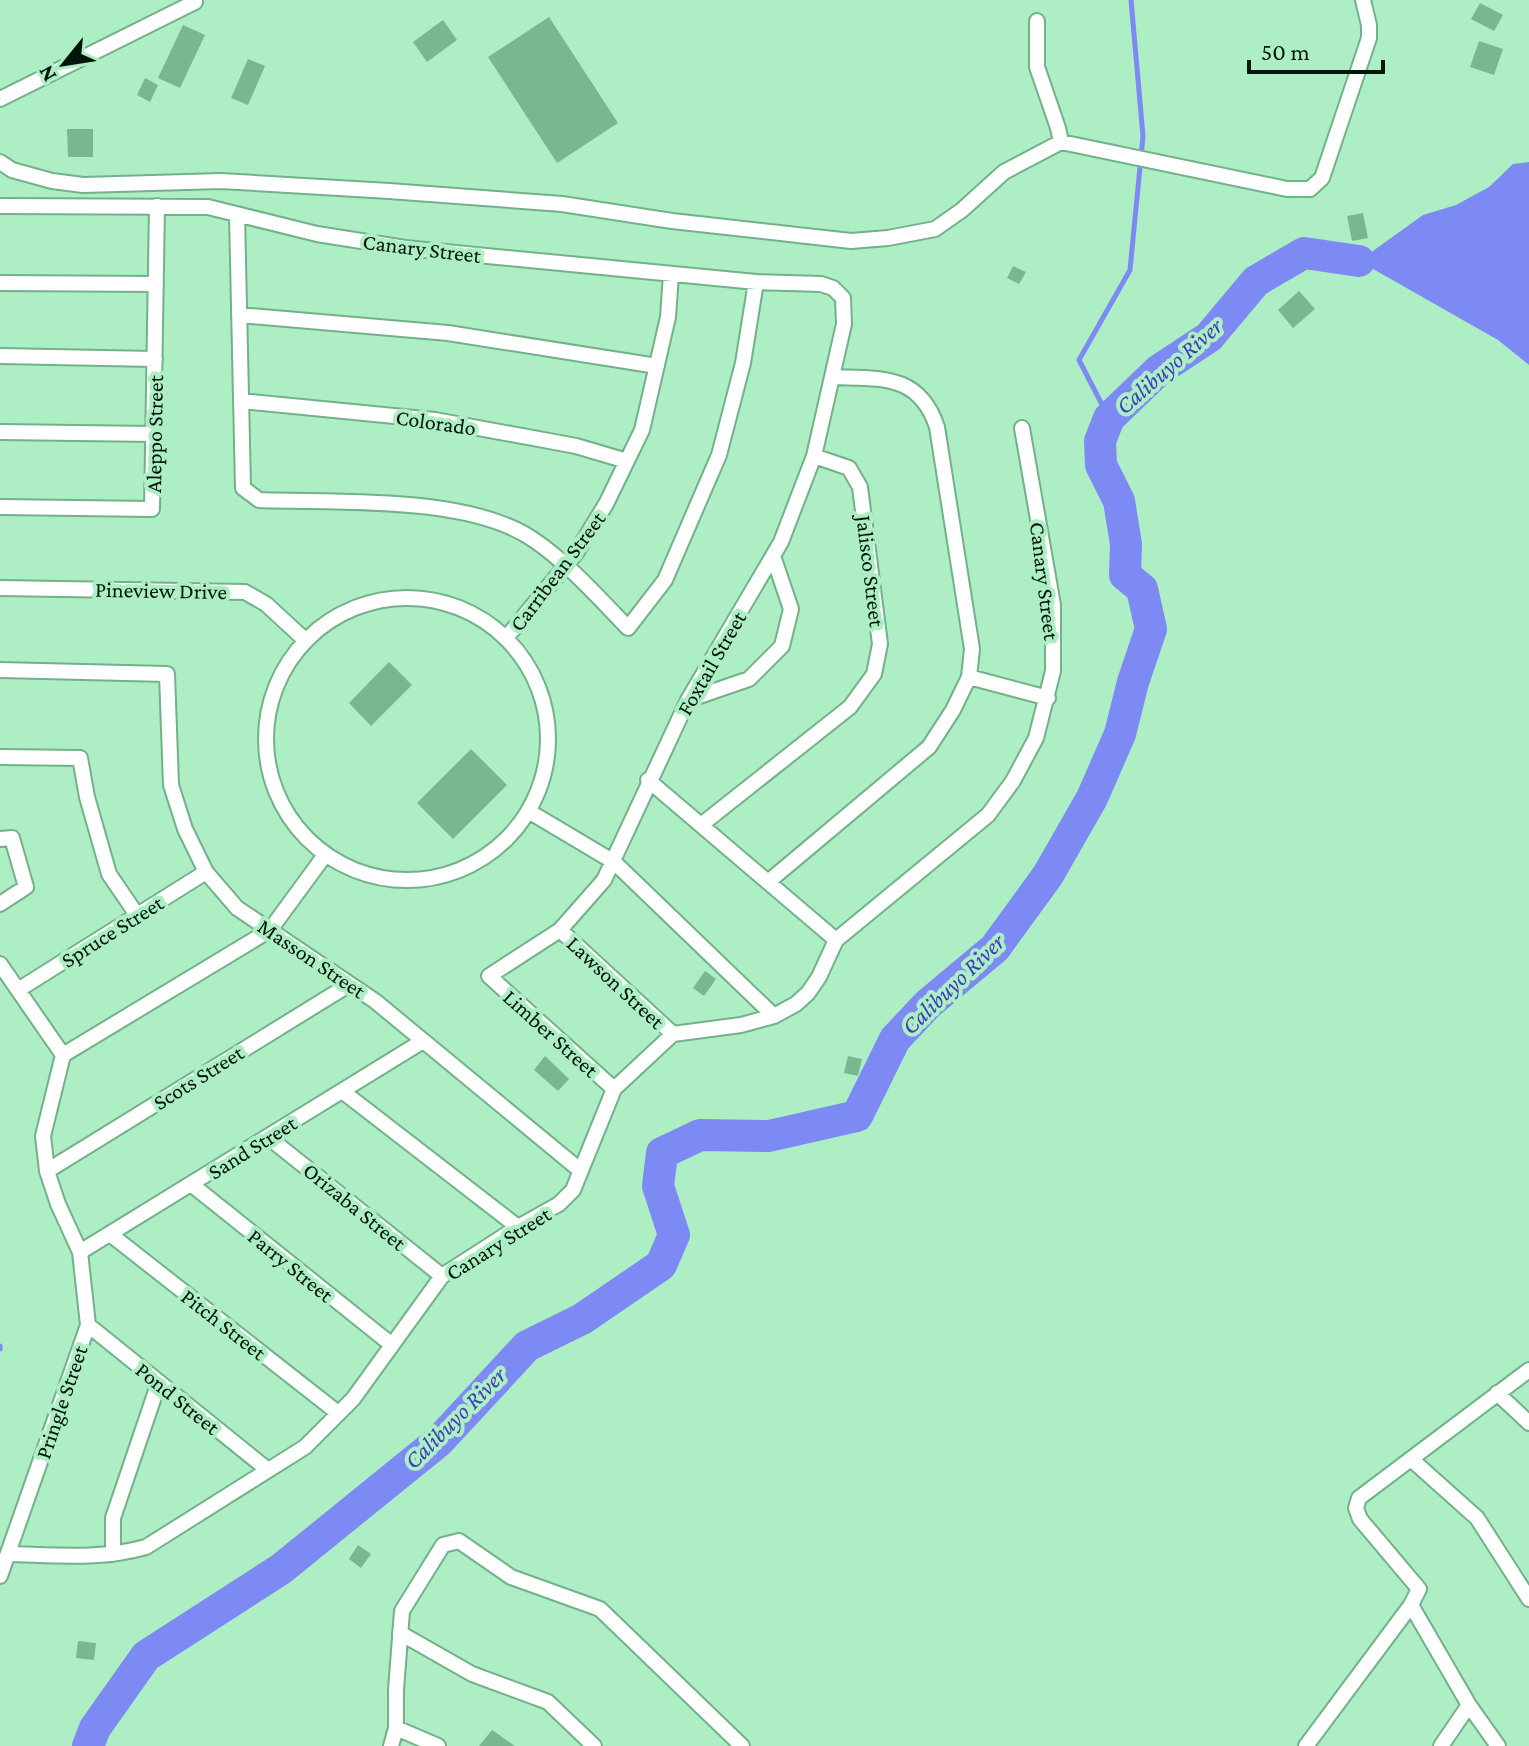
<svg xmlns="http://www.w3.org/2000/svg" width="1529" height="1746" font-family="'Crimson Pro',serif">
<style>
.water{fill:#7e8af4}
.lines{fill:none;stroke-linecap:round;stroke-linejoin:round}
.stream{stroke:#7e8af4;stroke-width:5}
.river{stroke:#7e8af4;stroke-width:32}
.building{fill:#78b790}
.street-casing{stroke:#72b18a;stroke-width:18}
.street{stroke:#fff;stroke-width:14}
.labels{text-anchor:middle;stroke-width:8;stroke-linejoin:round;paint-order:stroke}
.street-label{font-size:22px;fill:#001608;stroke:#adeec5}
.water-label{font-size:24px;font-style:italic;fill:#3f3db7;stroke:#adeec5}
</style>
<rect width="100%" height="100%" fill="#adeec5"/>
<path class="water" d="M 1529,162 L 1529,365 L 1498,340 L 1359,261 L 1423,215 L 1456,205 L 1489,187 L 1513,164 Z"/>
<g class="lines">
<path class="stream" d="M 1109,418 L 1079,360 L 1130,270 L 1143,136 L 1131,0
M 0,1346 L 0,1349"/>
<path class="river" d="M 88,1746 L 95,1728 L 146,1656 L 281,1569 L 439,1441 L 527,1346 L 582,1319 L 661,1265 L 674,1235 L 658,1186 L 662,1153 L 700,1135 L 769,1136 L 857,1116 L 895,1039 L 928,1004 L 995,948 L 1048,875 L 1092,798 L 1120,734 L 1133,682 L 1151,629 L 1142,589 L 1125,575 L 1126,544 L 1119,501 L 1101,465 L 1100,441 L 1109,418 L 1159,370 L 1209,337 L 1256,281 L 1304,253 L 1359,261"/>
</g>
<path class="building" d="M 1480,3 L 1503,15 L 1494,31 L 1471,19 Z
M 549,17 L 618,123 L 557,163 L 488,57 Z
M 443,20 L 457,40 L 427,62 L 413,42 Z
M 183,25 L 205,35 L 180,88 L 158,78 Z
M 1479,41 L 1503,49 L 1494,75 L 1470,67 Z
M 248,59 L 265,66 L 248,105 L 231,98 Z
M 145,78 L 158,85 L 150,102 L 137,95 Z
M 67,129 L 93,129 L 93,157 L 68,157 Z
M 1363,213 L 1368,238 L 1352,241 L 1347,216 Z
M 1013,266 L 1026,272 L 1019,284 L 1007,278 Z
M 1299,291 L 1315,309 L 1293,328 L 1278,310 Z
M 389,662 L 412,685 L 371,726 L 349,703 Z
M 471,749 L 507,785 L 453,839 L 417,803 Z
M 705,971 L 716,979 L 704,996 L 693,988 Z
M 545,1056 L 569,1079 L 558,1091 L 534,1070 Z
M 848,1056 L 862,1059 L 858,1076 L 844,1073 Z
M 358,1545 L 371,1554 L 361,1568 L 349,1559 Z
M 78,1641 L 96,1643 L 94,1660 L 76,1658 Z
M 492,1730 L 515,1746 L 479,1746 Z"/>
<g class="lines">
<g class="street-casing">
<path id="street" d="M 1037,21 L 1037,67 L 1058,128 L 1061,142
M 0,99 L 195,2
M 0,162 L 12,170 L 52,181 L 83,185 L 221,181 L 389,191 L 562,204 L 672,221 L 851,241 L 888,238 L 935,229 L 962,210 L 1004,172 L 1061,142 L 1287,189 L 1310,189 L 1322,178 L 1369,38 L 1369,25 L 1363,0
M 0,206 L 208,207 L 317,234 L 405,248 L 756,282 L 821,284 L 833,288 L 843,298 L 844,324 L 814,456 L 781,542 L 688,700 L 604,880 L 560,930 L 489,976 L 614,1089
M 237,215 L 243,488 L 259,500 C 338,503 469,495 534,540 C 569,564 598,597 628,628 L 665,580 L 719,455 L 743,363 L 756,282
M 0,283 L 156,284
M 239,315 L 448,333 L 657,366
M 0,356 L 155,359
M 241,401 L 435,420 L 576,446 L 627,461
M 0,432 L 154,434
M 0,507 L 152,509 L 157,206
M 0,588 L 245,592 L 266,604 L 305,640
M266 739a141 141 0 1 1 282 0a141 141 0 1 1-282 0Z
M 506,638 L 576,553 L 606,504 L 642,430 L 668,317 L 671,274
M 0,670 L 167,674 L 171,785 L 185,829 L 206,872 L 237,908 L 375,1001 L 581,1171
M 969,677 L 1048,698
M 688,700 L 749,679 L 782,646 L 791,609 L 773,556
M 0,757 L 80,758 L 87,797 L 109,874 L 137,915
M 648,780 L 836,940
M 530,812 L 614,862 L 774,1016
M 701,825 L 850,707 L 874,674 L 880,644 L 860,487 L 849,468 L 814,456
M 0,839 L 12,838 L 26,887 L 0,904
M 768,882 L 929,747 L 953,710 L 969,677 L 972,649 L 937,427 C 919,373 880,379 832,377
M 560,930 L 673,1034
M 0,964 L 63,1055 L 43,1136 L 47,1171 L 58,1204 L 80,1252 L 88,1325 L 0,1576
M 18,990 L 206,872
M 63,1055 L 270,930 L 325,855
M 342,1091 L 518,1227
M 268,1137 L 442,1276
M 47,1171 L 350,984
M 191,1184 L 392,1345
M 110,1234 L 338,1413
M 80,1252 L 423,1041
M 88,1325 L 268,1470
M 1497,1393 L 1529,1423
M 1411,1459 L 1477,1518 L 1529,1599
M 8,1554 C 54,1555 101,1560 146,1547 L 305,1447 L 353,1399 L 442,1276 L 518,1227 L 559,1204 L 573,1190 L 614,1089 L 673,1034 L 741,1025 L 774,1016 L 796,1004 L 808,993 L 819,977 L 836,940 L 988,815 L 1013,781 L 1036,738 L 1053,671 L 1053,605 L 1022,428
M 113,1554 L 113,1518 L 159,1382
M 1411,1605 L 1469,1705 L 1498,1746
M 400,1633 L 472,1674 L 548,1702 L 594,1746
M 396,1728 L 438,1746
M 391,1746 L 396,1728 L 396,1690 L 402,1611 L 443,1545 L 459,1541 L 511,1577 L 600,1609 L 742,1746
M 1306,1746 L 1411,1605 L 1419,1589 L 1360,1519 L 1356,1508 L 1359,1498 L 1529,1370
M 1441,1746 L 1469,1705"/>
</g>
<use href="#street" class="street"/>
</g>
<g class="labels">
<g class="street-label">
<text transform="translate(422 248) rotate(7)" y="8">Canary Street</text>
<text transform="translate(436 422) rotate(8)" y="8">Colorado</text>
<text transform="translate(154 434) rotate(-89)" y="8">Aleppo Street</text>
<text transform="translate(557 571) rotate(-53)" y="8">Carribean Street</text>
<text transform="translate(871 571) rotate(83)" y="8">Jalisco Street</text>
<text transform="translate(1045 581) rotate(83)" y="8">Canary Street</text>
<text transform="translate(161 590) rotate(1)" y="8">Pineview Drive</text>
<text transform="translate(711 663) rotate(-60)" y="8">Foxtail Street</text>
<text transform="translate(112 931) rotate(-32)" y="8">Spruce Street</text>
<text transform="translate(312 958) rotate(34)" y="8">Masson Street</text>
<text transform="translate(616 982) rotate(43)" y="8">Lawson Street</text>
<text transform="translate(551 1033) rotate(42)" y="8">Limber Street</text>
<text transform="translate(198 1077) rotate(-32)" y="8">Scots Street</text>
<text transform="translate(252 1147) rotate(-32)" y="8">Sand Street</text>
<text transform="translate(355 1206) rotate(39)" y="8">Orizaba Street</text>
<text transform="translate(498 1243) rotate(-32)" y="8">Canary Street</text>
<text transform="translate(291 1265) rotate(39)" y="8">Parry Street</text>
<text transform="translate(224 1324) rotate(38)" y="8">Pitch Street</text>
<text transform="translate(178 1398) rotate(39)" y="8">Pond Street</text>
<text transform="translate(61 1402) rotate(-71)" y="8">Pringle Street</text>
</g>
<g class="water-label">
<text transform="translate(1169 366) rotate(-41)" y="8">Calibuyo River</text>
<text transform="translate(953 984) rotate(-44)" y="8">Calibuyo River</text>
<text transform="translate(455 1418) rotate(-45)" y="8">Calibuyo River</text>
</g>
</g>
<g transform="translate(64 64) rotate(240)" stroke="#adeec5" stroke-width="6" paint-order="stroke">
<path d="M0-6L14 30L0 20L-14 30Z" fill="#001608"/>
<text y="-12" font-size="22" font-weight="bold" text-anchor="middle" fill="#001608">N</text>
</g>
<path d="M1249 60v12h134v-12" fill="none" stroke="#001608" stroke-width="4"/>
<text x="1261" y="60" font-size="24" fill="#001608" stroke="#adeec5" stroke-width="6" paint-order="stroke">50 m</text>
</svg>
